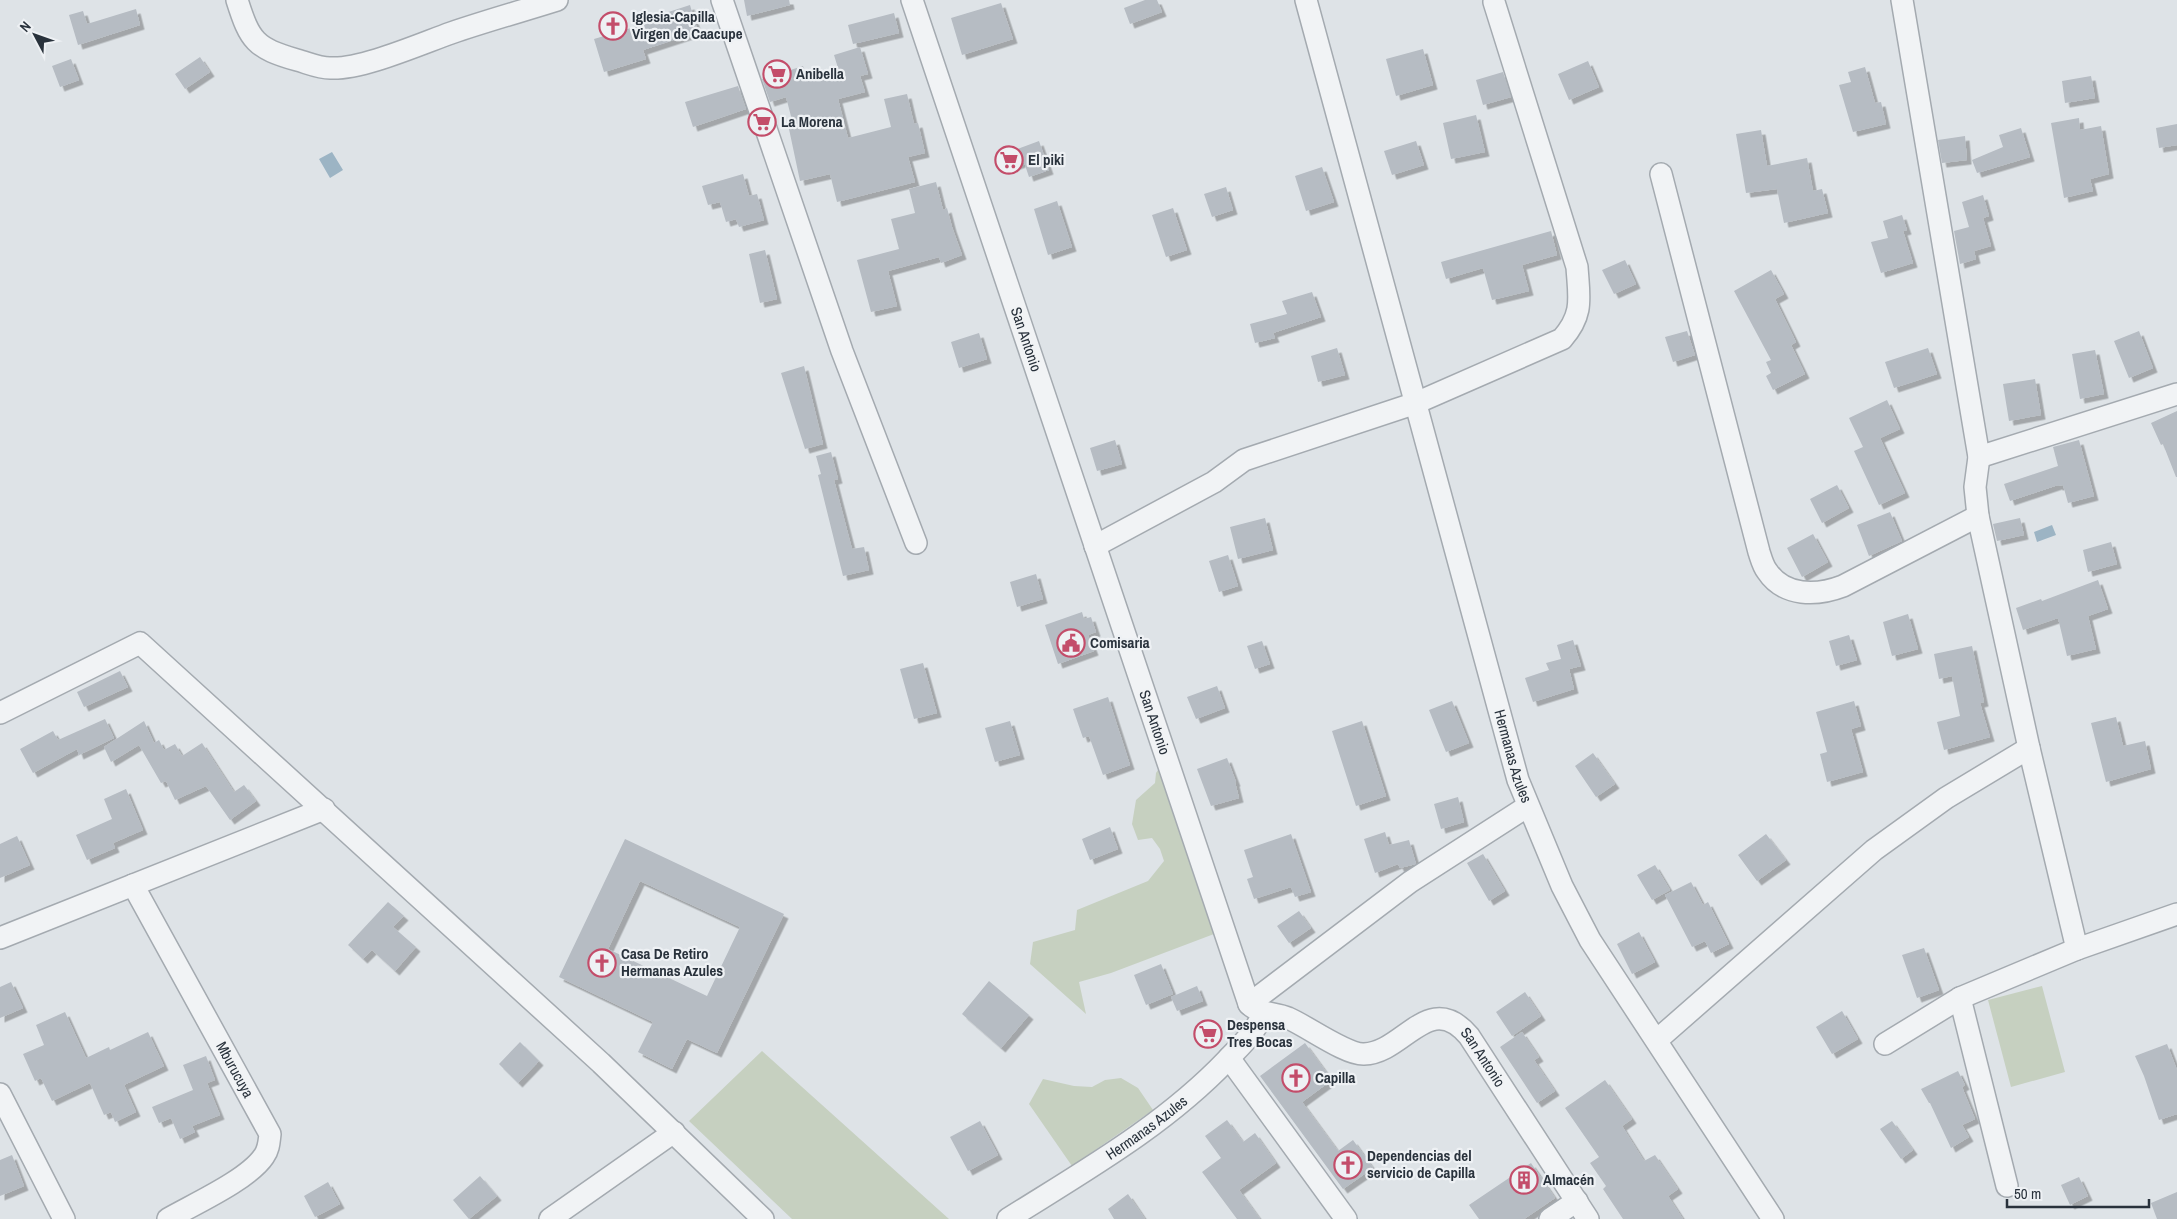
<svg xmlns="http://www.w3.org/2000/svg" width="2177" height="1219" font-family="'Archivo Narrow',sans-serif">
<style>
.green{fill:#c6d0c0}
.water{fill:#9cb4c4}
.building{fill:#b6bcc3;fill-rule:evenodd;filter:url(#shadow)}
.lines{fill:none;stroke-linecap:round;stroke-linejoin:round}
.street-casing{stroke:#a4aab0;stroke-width:24}
.street{stroke:#f1f3f5;stroke-width:21}
.labels{text-anchor:middle;stroke-width:4.5;stroke-linejoin:round;paint-order:stroke}
.poi-label{font-size:15px;font-weight:bold;fill:#29323c;stroke:#eef1f4;text-anchor:start}
.street-label{font-size:15px;fill:#29323c;stroke:#eef1f4}
</style>
<defs>
<filter id="shadow"><feDropShadow dx="4.5" dy="4.5" stdDeviation="0" flood-color="#0004"/></filter>
</defs>
<rect width="100%" height="100%" fill="#dee3e7"/>
<path class="green" d="M 1160,767 L 1214,934 L 1111,973 L 1079,982 L 1086,1014 L 1030,964 L 1033,942 L 1075,930 L 1077,910 L 1148,881 L 1164,861 L 1160,849 L 1152,838 L 1138,840 L 1132,824 L 1136,800 L 1155,783 L 1156,773 Z
M 2042,986 L 2065,1072 L 2011,1087 L 1988,1000 Z
M 762,1051 L 949,1219 L 792,1219 L 689,1121 Z
M 1121,1078 L 1138,1088 L 1153,1110 L 1072,1166 L 1029,1104 L 1043,1079 L 1074,1086 L 1092,1087 L 1105,1080 Z"/>
<path class="water" d="M 332,152 L 343,170 L 330,178 L 319,159 Z
M 2052,525 L 2056,535 L 2037,542 L 2034,532 Z"/>
<path class="building" d="M 744,0 L 789,0 L 790,5 L 747,16 Z
M 1145,0 L 1157,0 L 1162,12 L 1130,24 L 1124,8 Z
M 1001,3 L 1013,39 L 962,55 L 951,18 Z
M 690,5 L 698,32 L 643,50 L 646,59 L 604,72 L 594,39 L 651,22 L 650,18 Z
M 136,9 L 140,25 L 78,45 L 69,15 L 83,11 L 87,24 Z
M 894,13 L 899,33 L 853,44 L 848,25 Z
M 860,47 L 868,74 L 860,76 L 865,92 L 838,99 L 848,138 L 891,127 L 884,99 L 907,94 L 914,124 L 918,123 L 925,153 L 908,157 L 915,182 L 837,202 L 830,174 L 800,181 L 789,129 L 794,128 L 786,97 L 770,102 L 762,79 L 803,66 L 807,78 L 838,68 L 834,55 Z
M 1423,49 L 1433,85 L 1396,96 L 1386,59 Z
M 200,57 L 210,72 L 185,89 L 175,74 Z
M 71,59 L 79,80 L 60,87 L 52,66 Z
M 1588,61 L 1599,87 L 1569,100 L 1558,74 Z
M 1865,67 L 1875,103 L 1881,102 L 1886,124 L 1853,132 L 1839,85 L 1851,82 L 1848,72 Z
M 1503,72 L 1511,97 L 1483,105 L 1476,80 Z
M 2091,76 L 2095,98 L 2065,103 L 2062,81 Z
M 738,86 L 746,109 L 693,127 L 685,102 Z
M 1476,115 L 1485,152 L 1451,159 L 1443,123 Z
M 2079,118 L 2080,130 L 2101,126 L 2109,174 L 2090,179 L 2093,191 L 2064,198 L 2051,123 Z
M 2177,124 L 2177,145 L 2159,148 L 2156,128 Z
M 2021,128 L 2030,157 L 1977,173 L 1972,160 L 2003,147 L 1999,135 Z
M 1761,130 L 1767,166 L 1807,158 L 1813,191 L 1822,189 L 1828,213 L 1784,223 L 1777,189 L 1746,193 L 1736,134 Z
M 1965,136 L 1967,160 L 1942,163 L 1938,140 Z
M 1039,141 L 1049,170 L 1029,177 L 1024,162 L 1005,169 L 1001,155 Z
M 1416,141 L 1424,165 L 1392,175 L 1384,151 Z
M 1322,167 L 1334,202 L 1306,211 L 1295,176 Z
M 743,174 L 749,196 L 757,194 L 764,220 L 739,227 L 736,219 L 726,222 L 720,202 L 708,205 L 702,186 Z
M 936,182 L 943,210 L 947,208 L 952,227 L 962,255 L 941,263 L 939,257 L 888,271 L 897,306 L 871,312 L 857,260 L 899,249 L 891,219 L 915,213 L 909,189 Z
M 1226,187 L 1233,210 L 1212,217 L 1204,194 Z
M 1983,195 L 1989,216 L 1983,218 L 1991,246 L 1974,251 L 1976,259 L 1960,264 L 1954,231 L 1969,227 L 1962,202 Z
M 1057,201 L 1072,247 L 1048,255 L 1034,209 Z
M 1173,208 L 1187,250 L 1166,257 L 1152,215 Z
M 1902,215 L 1907,230 L 1903,231 L 1913,263 L 1881,273 L 1871,242 L 1888,238 L 1883,221 Z
M 1551,231 L 1557,255 L 1522,265 L 1529,291 L 1492,300 L 1483,268 L 1446,279 L 1441,262 Z
M 765,250 L 777,299 L 760,303 L 749,254 Z
M 1625,260 L 1636,284 L 1614,294 L 1602,270 Z
M 1771,270 L 1784,294 L 1775,299 L 1796,342 L 1791,345 L 1805,374 L 1773,390 L 1766,376 L 1771,373 L 1766,362 L 1771,360 L 1734,291 Z
M 1312,292 L 1321,317 L 1273,333 L 1275,338 L 1255,343 L 1250,324 L 1287,314 L 1282,301 Z
M 1687,331 L 1695,355 L 1673,362 L 1665,337 Z
M 2139,331 L 2153,368 L 2129,378 L 2114,341 Z
M 979,333 L 987,359 L 959,368 L 951,342 Z
M 1337,348 L 1345,375 L 1318,382 L 1311,356 Z
M 1928,348 L 1937,374 L 1894,388 L 1885,362 Z
M 2095,350 L 2104,394 L 2080,399 L 2072,354 Z
M 804,366 L 823,444 L 805,449 L 781,373 Z
M 2035,379 L 2041,415 L 2009,421 L 2003,384 Z
M 1887,400 L 1900,429 L 1880,438 L 1905,493 L 1879,505 L 1854,451 L 1863,447 L 1849,418 Z
M 2177,411 L 2177,477 L 2176,477 L 2163,444 L 2161,445 L 2151,423 Z
M 1115,440 L 1122,464 L 1097,471 L 1090,448 Z
M 2079,440 L 2094,496 L 2068,503 L 2063,485 L 2058,486 L 2058,485 L 2010,501 L 2004,484 L 2058,466 L 2053,447 Z
M 831,452 L 838,479 L 834,480 L 852,549 L 864,547 L 869,570 L 843,576 L 818,475 L 821,474 L 816,456 Z
M 1837,485 L 1849,508 L 1822,523 L 1810,499 Z
M 1890,512 L 1902,541 L 1869,556 L 1857,525 Z
M 1265,518 L 1273,550 L 1238,559 L 1230,527 Z
M 2020,518 L 2024,535 L 1997,541 L 1993,524 Z
M 1813,534 L 1828,562 L 1802,577 L 1787,548 Z
M 2111,542 L 2117,564 L 2088,572 L 2083,550 Z
M 1228,555 L 1238,586 L 1219,592 L 1209,561 Z
M 1036,574 L 1043,599 L 1017,607 L 1010,582 Z
M 2098,580 L 2108,609 L 2088,616 L 2096,649 L 2067,656 L 2058,618 L 2023,630 L 2016,608 L 2041,599 L 2042,601 Z
M 1082,612 L 1084,619 L 1091,617 L 1096,632 L 1088,635 L 1094,651 L 1058,664 L 1045,625 Z
M 1908,614 L 1918,649 L 1892,656 L 1883,622 Z
M 1849,635 L 1857,660 L 1836,666 L 1829,641 Z
M 1573,640 L 1581,666 L 1569,669 L 1574,689 L 1533,702 L 1525,678 L 1549,670 L 1546,663 L 1561,659 L 1557,645 Z
M 1262,641 L 1270,664 L 1255,669 L 1247,646 Z
M 1972,646 L 1984,702 L 1980,703 L 1990,737 L 1944,750 L 1937,722 L 1960,716 L 1952,676 L 1939,679 L 1934,654 Z
M 923,663 L 937,713 L 914,719 L 900,669 Z
M 120,671 L 128,687 L 84,707 L 77,692 Z
M 1217,686 L 1225,708 L 1196,719 L 1187,697 Z
M 1108,697 L 1130,765 L 1103,775 L 1089,736 L 1083,738 L 1073,709 Z
M 1452,701 L 1469,743 L 1446,752 L 1429,710 Z
M 1854,701 L 1861,726 L 1851,729 L 1863,772 L 1827,782 L 1820,754 L 1827,752 L 1816,712 Z
M 2116,717 L 2123,746 L 2145,741 L 2151,769 L 2106,782 L 2091,723 Z
M 105,719 L 114,738 L 79,755 L 77,749 L 33,773 L 20,749 L 53,731 L 58,740 Z
M 144,721 L 154,743 L 159,740 L 164,750 L 175,744 L 182,756 L 202,743 L 234,792 L 244,785 L 256,801 L 230,820 L 206,786 L 175,800 L 166,781 L 161,783 L 139,745 L 111,762 L 104,747 Z
M 1010,721 L 1020,755 L 995,762 L 985,728 Z
M 1362,721 L 1386,796 L 1356,806 L 1332,731 Z
M 1593,753 L 1615,784 L 1596,797 L 1575,766 Z
M 1227,758 L 1236,782 L 1235,782 L 1239,798 L 1211,806 L 1197,769 Z
M 126,789 L 143,830 L 113,843 L 115,848 L 87,860 L 76,835 L 112,819 L 104,799 Z
M 1458,797 L 1464,822 L 1441,829 L 1434,804 Z
M 1110,827 L 1118,849 L 1090,860 L 1082,839 Z
M 1385,832 L 1389,845 L 1409,840 L 1416,864 L 1400,868 L 1398,864 L 1375,873 L 1364,839 Z
M 1291,834 L 1311,892 L 1295,897 L 1291,887 L 1254,899 L 1247,879 L 1253,877 L 1244,850 Z
M 1766,834 L 1786,860 L 1757,881 L 1738,855 Z
M 17,836 L 30,865 L 0,878 L 0,844 Z
M 625,839 L 784,914 L 717,1053 L 687,1039 L 672,1069 L 638,1052 L 653,1022 L 559,977 ZM 640,881 L 740,927 L 707,996 L 608,949 Z
M 1483,854 L 1505,891 L 1489,901 L 1467,863 Z
M 1655,865 L 1670,890 L 1652,900 L 1637,875 Z
M 1691,882 L 1703,905 L 1708,902 L 1729,944 L 1711,953 L 1705,941 L 1692,947 L 1665,895 Z
M 388,902 L 404,916 L 393,927 L 416,947 L 395,971 L 372,950 L 363,959 L 348,945 Z
M 1299,911 L 1311,928 L 1289,943 L 1277,926 Z
M 1639,932 L 1655,962 L 1632,974 L 1617,944 Z
M 1924,948 L 1939,990 L 1917,998 L 1902,955 Z
M 1161,964 L 1173,994 L 1146,1005 L 1134,975 Z
M 989,981 L 1029,1015 L 1001,1048 L 962,1014 Z
M 11,982 L 23,1008 L 0,1018 L 0,987 Z
M 1197,986 L 1203,1001 L 1177,1011 L 1171,997 Z
M 1525,992 L 1541,1016 L 1512,1036 L 1496,1012 Z
M 1842,1011 L 1858,1039 L 1832,1054 L 1816,1027 Z
M 65,1012 L 86,1058 L 109,1047 L 110,1050 L 148,1032 L 164,1066 L 124,1085 L 136,1112 L 115,1122 L 111,1112 L 104,1115 L 90,1083 L 52,1101 L 41,1078 L 35,1081 L 23,1054 L 44,1045 L 36,1025 Z
M 1522,1032 L 1539,1057 L 1534,1060 L 1555,1091 L 1537,1103 L 1500,1047 Z
M 520,1042 L 539,1061 L 518,1083 L 499,1064 Z
M 1305,1043 L 1332,1080 L 1302,1102 L 1338,1151 L 1353,1140 L 1373,1168 L 1343,1189 L 1260,1076 Z
M 2167,1044 L 2177,1070 L 2177,1114 L 2159,1120 L 2144,1076 L 2135,1056 Z
M 206,1056 L 215,1080 L 207,1083 L 220,1115 L 192,1126 L 195,1132 L 180,1139 L 171,1118 L 159,1123 L 152,1107 L 193,1090 L 183,1065 Z
M 1958,1071 L 1965,1085 L 1962,1087 L 1975,1119 L 1962,1125 L 1969,1137 L 1951,1148 L 1930,1103 L 1929,1103 L 1921,1089 Z
M 1605,1080 L 1632,1119 L 1622,1126 L 1644,1161 L 1655,1155 L 1678,1189 L 1668,1196 L 1683,1219 L 1623,1219 L 1603,1189 L 1606,1186 L 1590,1163 L 1599,1157 L 1565,1108 Z
M 1227,1120 L 1243,1142 L 1255,1133 L 1276,1163 L 1239,1190 L 1260,1219 L 1237,1219 L 1202,1172 L 1221,1158 L 1205,1136 Z
M 980,1121 L 998,1155 L 968,1171 L 950,1137 Z
M 1892,1121 L 1913,1150 L 1901,1159 L 1880,1129 Z
M 12,1155 L 24,1186 L 0,1196 L 0,1160 Z
M 1531,1163 L 1555,1198 L 1524,1219 L 1479,1219 L 1469,1205 Z
M 480,1176 L 497,1196 L 469,1219 L 453,1200 Z
M 2079,1177 L 2088,1196 L 2070,1205 L 2061,1185 Z
M 328,1182 L 340,1204 L 315,1217 L 304,1196 Z
M 2177,1192 L 2177,1219 L 2157,1219 L 2151,1203 Z
M 1128,1194 L 1145,1219 L 1114,1219 L 1108,1209 Z"/>
<g class="lines">
<g class="street-casing">
<g id="street">
<path d="M 237,0 C 250,41 255,48 297,60 C 308,63 319,68 330,68 C 361,70 420,44 451,33 C 486,21 522,11 557,0"/>
<path d="M 722,0 L 842,351 L 916,543"/>
<path id="s1" d="M 912,0 L 1249,1004 C 1260,1015 1275,1012 1288,1018 C 1307,1026 1346,1055 1364,1054 C 1404,1053 1429,989 1469,1036 L 1588,1219"/>
<path id="s2" d="M 1306,0 L 1518,780 L 1562,886 L 1590,940 L 1773,1219"/>
<path d="M 1902,0 L 1979,457 L 1975,487 L 1978,516 L 2029,748 L 2077,949"/>
<path d="M 1661,174 L 1759,552 C 1761,558 1763,566 1767,571 C 1784,597 1817,596 1843,586 L 1978,516"/>
<path d="M 1979,457 L 2177,394"/>
<path d="M 1095,546 L 1214,482 L 1244,460 L 1416,403 L 1562,339 C 1584,314 1579,298 1577,267 L 1494,2"/>
<path d="M 0,713 L 140,643 L 601,1063 L 763,1219"/>
<path id="s3" d="M 133,885 L 270,1134 C 269,1142 269,1149 264,1156 C 248,1180 194,1204 168,1219"/>
<path d="M 0,938 L 324,809"/>
<path d="M 1960,998 L 2007,1186"/>
<path d="M 1249,1004 L 1410,882 L 1528,806"/>
<path d="M 1657,1040 L 1874,850 L 1946,798 L 2029,748"/>
<path d="M 1885,1044 L 1960,998 L 2077,949 L 2177,914"/>
<path d="M 1229,1058 L 1346,1219"/>
<path d="M 0,1094 L 64,1219"/>
<path d="M 550,1219 L 674,1132"/>
<path id="s4" d="M 1008,1219 C 1084,1171 1164,1126 1227,1060 C 1243,1043 1253,1035 1264,1013"/>
<path d="M 1550,1219 L 1577,1201"/>
</g>
</g>
<use href="#street" class="street"/>
</g>
<defs>
<g id="church-ring" transform="scale(1.4375)"><circle r="9.5" fill="#eef1f4" stroke="#c34d6a" stroke-width="1.5"/><path d="M-1.2-6h2.4v3.5h3.3v2.4h-3.3V6h-2.4V-.1h-3.3v-2.4h3.3Z" fill="#c34d6a"/></g>
<g id="supermarket-ring" transform="scale(1.4375)"><circle r="9.5" fill="#eef1f4" stroke="#c34d6a" stroke-width="1.5"/><path d="M-6-5.5h2.5l.6 2H6L4.5 2H-2.5L-4.4-4H-6ZM-1.5 3.2a1.3 1.3 0 1 0 .1 0ZM3 3.2a1.3 1.3 0 1 0 .1 0Z" fill="#c34d6a"/></g>
<g id="civic-ring" transform="scale(1.4375)"><circle r="9.5" fill="#eef1f4" stroke="#c34d6a" stroke-width="1.5"/><path d="M-.6-6.5H3V-4.5H.6V-3L4-1V1h2V6H-6V1h2V-1L-.6-3ZM-1.2 2.5V6h2.4V2.5Z" fill="#c34d6a"/></g>
<g id="building-ring" transform="scale(1.4375)"><circle r="9.5" fill="#eef1f4" stroke="#c34d6a" stroke-width="1.5"/><path d="M-4-6H4V6H1V3H-1V6H-4ZM-2.5-4.3h1.7v1.8h-1.7ZM.8-4.3h1.7v1.8H.8ZM-2.5-1h1.7V.8h-1.7ZM.8-1h1.7V.8H.8Z" fill="#c34d6a"/></g>
</defs>
<g fill-rule="evenodd">
<use href="#church-ring" x="613" y="26"/>
<use href="#supermarket-ring" x="777" y="74"/>
<use href="#supermarket-ring" x="762" y="122"/>
<use href="#supermarket-ring" x="1009" y="160"/>
<use href="#civic-ring" x="1071" y="643"/>
<use href="#church-ring" x="602" y="963"/>
<use href="#supermarket-ring" x="1208" y="1034"/>
<use href="#church-ring" x="1296" y="1078"/>
<use href="#church-ring" x="1348" y="1165"/>
<use href="#building-ring" x="1524" y="1180"/>
</g>
<g class="labels">
<g class="poi-label">
<text x="632" y="22">Iglesia-Capilla<tspan x="632" dy="17">Virgen de Caacupe</tspan></text>
<text x="796" y="79">Anibella</text>
<text x="781" y="127">La Morena</text>
<text x="1028" y="165">El piki</text>
<text x="1090" y="648">Comisaria</text>
<text x="621" y="959">Casa De Retiro<tspan x="621" dy="17">Hermanas Azules</tspan></text>
<text x="1227" y="1030">Despensa<tspan x="1227" dy="17">Tres Bocas</tspan></text>
<text x="1315" y="1083">Capilla</text>
<text x="1367" y="1161">Dependencias del<tspan x="1367" dy="17">servicio de Capilla</tspan></text>
<text x="1543" y="1185">Almacén</text>
</g>
<g class="street-label">
<text dy="5" stroke="none"><textPath href="#s1" startOffset="358">San Antonio</textPath></text>
<text dy="5" stroke="none"><textPath href="#s1" startOffset="762">San Antonio</textPath></text>
<text dy="5" stroke="none"><textPath href="#s2" startOffset="784">Hermanas Azules</textPath></text>
<text dy="5" stroke="none"><textPath href="#s1" startOffset="1331">San Antonio</textPath></text>
<text dy="5" stroke="none"><textPath href="#s3" startOffset="211">Mburucuya</textPath></text>
<text dy="5" stroke="none"><textPath href="#s4" startOffset="166">Hermanas Azules</textPath></text>
</g>
</g>
<g transform="translate(35 35) rotate(311)" stroke="#eef1f4" stroke-width="4" paint-order="stroke">
<path d="M0-4L9 19L0 12L-9 19Z" fill="#29323c"/>
<text y="-8" font-size="14" font-weight="bold" text-anchor="middle" fill="#29323c">N</text>
</g>
<path d="M2007 1199v8h142v-8" fill="none" stroke="#29323c" stroke-width="2.5"/>
<text x="2014" y="1199" font-size="15" fill="#29323c" stroke="#eef1f4" stroke-width="4" paint-order="stroke">50 m</text>
</svg>
